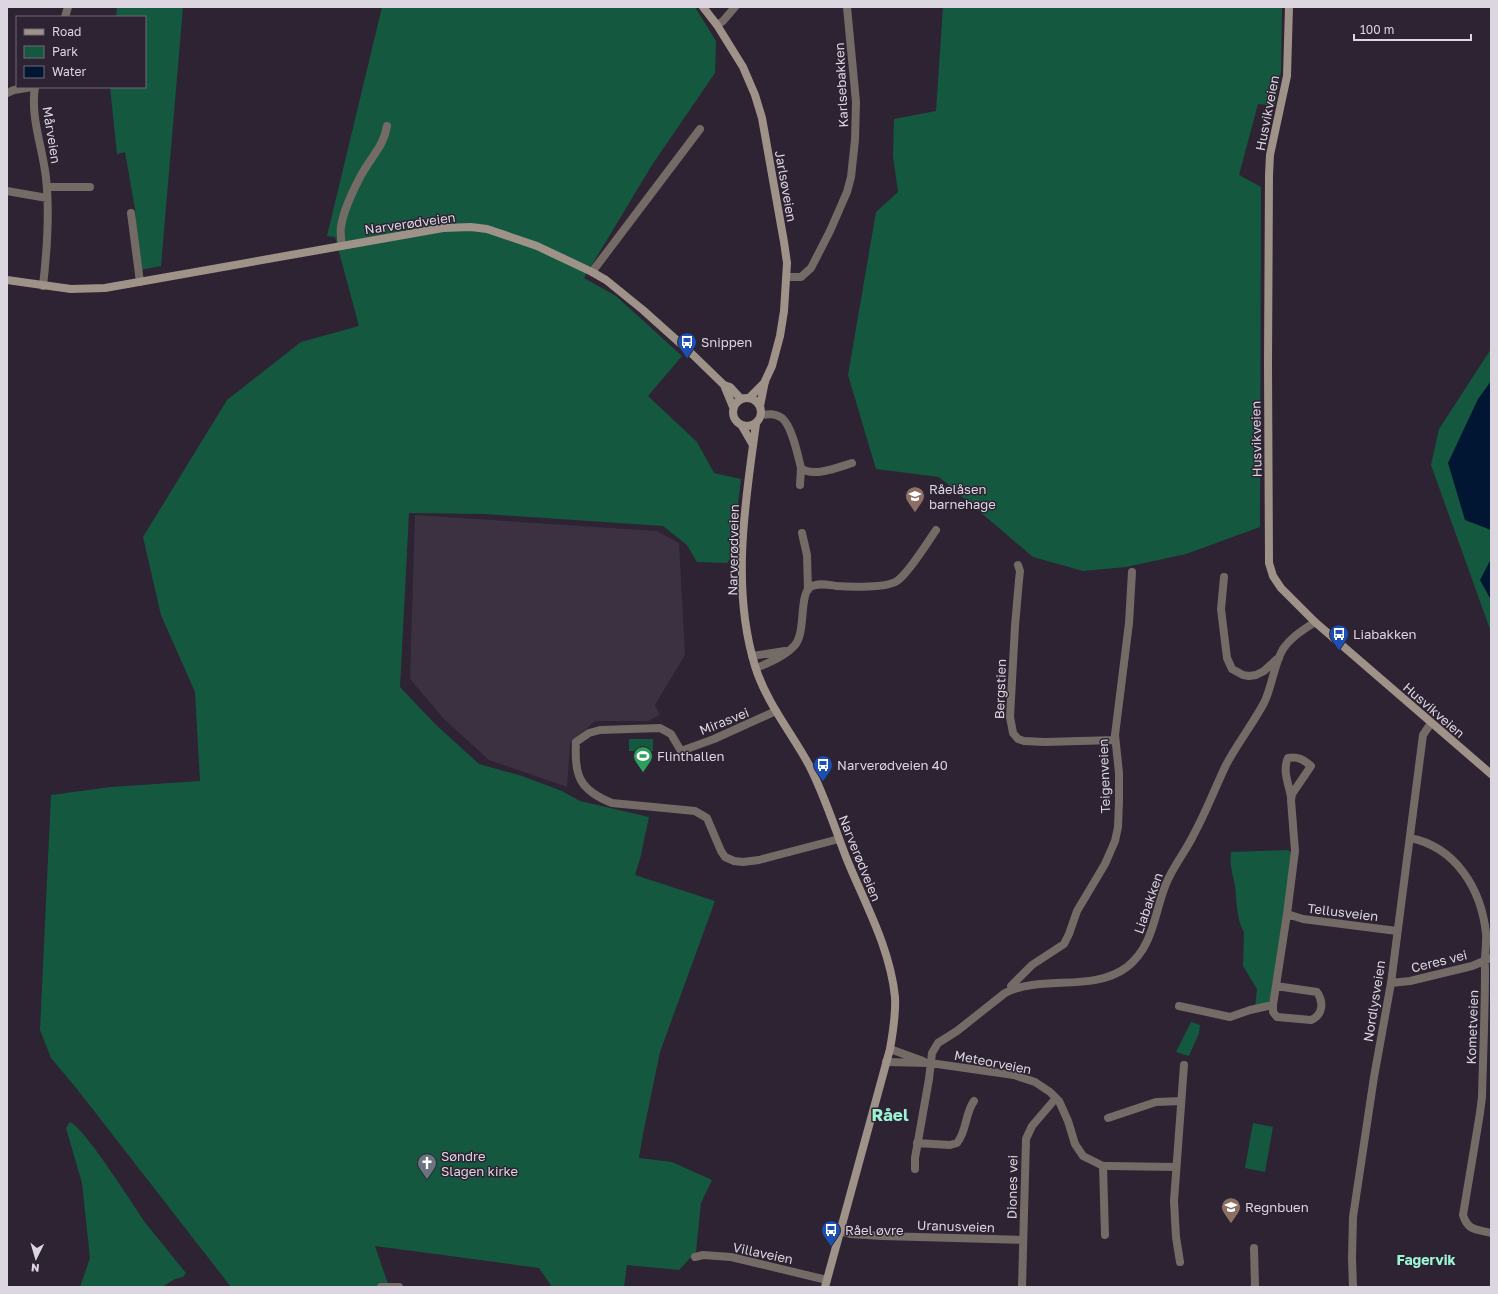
<svg xmlns="http://www.w3.org/2000/svg" width="1498" height="1294" font-family="'Golos Text',sans-serif">
<style>
.industrial{fill:#3c3140}
.green{fill:#155840}
.water{fill:#011632}
.lines{fill:none;stroke-linecap:round;stroke-linejoin:round}
.street{stroke:#746b66;stroke-width:8}
.secondary{stroke:#9f9289;stroke-width:8}
.labels{text-anchor:middle;stroke-width:3;stroke-linejoin:round;paint-order:stroke}
.street-label{font-size:13px;fill:#dcd6e0;stroke:#2d2332}
.poi-label{font-size:13px;fill:#dcd6e0;stroke:#2d2332;text-anchor:start}
.neighbourhood-label{font-size:14px;font-weight:bold;fill:#9bf5d2;stroke:#2d2332}
.district-label{font-size:17px;font-weight:bold;fill:#9bf5d2;stroke:#2d2332}
</style>
<rect width="100%" height="100%" fill="#2d2332"/>
<path class="industrial" d="M 415,515 L 657,531 L 679,543 L 685,655 L 655,705 L 660,715 L 648,721 L 595,721 L 570,744 L 567,787 L 489,760 L 444,719 L 410,679 Z"/>
<path class="green" d="M 117,7 L 183,7 L 161,266 L 140,270 L 135,209 L 125,152 L 117,154 L 110,87 L 145,87 L 145,17 L 116,17 Z
M 382,7 L 695,7 L 716,41 L 715,73 L 652,165 L 584,278 L 616,296 L 682,356 L 648,396 L 697,442 L 714,473 L 741,479 L 732,556 L 727,563 L 697,562 L 687,545 L 663,526 L 485,514 L 409,513 L 400,687 L 435,724 L 479,764 L 522,776 L 562,791 L 580,801 L 649,817 L 640,859 L 635,875 L 715,901 L 660,1052 L 643,1134 L 639,1158 L 672,1162 L 712,1180 L 701,1203 L 696,1252 L 679,1270 L 627,1265 L 624,1287 L 552,1287 L 539,1268 L 375,1246 L 389,1287 L 231,1287 L 77,1089 L 51,1058 L 40,1030 L 51,795 L 111,787 L 200,781 L 195,692 L 161,615 L 143,537 L 227,400 L 301,342 L 359,326 L 335,237 L 327,236 Z
M 943,7 L 1282,7 L 1281,71 L 1275,106 L 1258,104 L 1239,175 L 1261,187 L 1260,527 L 1186,554 L 1126,567 L 1083,571 L 1033,557 L 939,477 L 876,469 L 848,375 L 876,212 L 898,192 L 893,156 L 894,119 L 936,111 Z
M 1491,349 L 1491,632 L 1431,465 L 1439,429 Z
M 629,739 L 653,739 L 653,751 L 629,751 Z
M 1288,850 L 1291,852 L 1292,855 L 1271,1001 L 1255,1007 L 1257,989 L 1243,966 L 1244,932 C 1236,919 1237,901 1235,886 C 1233,874 1229,864 1231,852 Z
M 1191,1022 L 1200,1025 L 1199,1033 L 1189,1056 L 1176,1052 Z
M 70,1122 C 85,1128 134,1207 147,1225 C 160,1241 173,1257 186,1273 L 183,1277 L 175,1279 L 162,1287 L 80,1287 L 90,1258 L 82,1183 L 66,1128 Z
M 1253,1123 L 1273,1127 L 1265,1172 L 1245,1168 Z"/>
<path class="water" d="M 1491,381 L 1491,530 L 1465,520 L 1448,463 L 1478,399 Z
M 1491,559 L 1491,600 L 1480,580 Z"/>
<g class="lines">
<path class="street" d="M 65,17 L 68,7
M 717,25 L 723,21 L 735,7
M 35,87 C 30,118 43,148 46,178 C 50,213 47,251 43,286
M 7,93 L 14,90 L 32,87
M 47,187 L 90,187
M 7,191 L 47,198
M 131,213 L 140,282
M 342,246 C 341,239 340,233 341,227 C 343,210 358,179 368,164 C 377,150 384,143 387,126
M 592,272 L 700,129
M 787,277 L 801,277 L 811,268 L 830,231 L 847,192 L 851,177 L 855,140 L 856,102 L 847,7
M 761,415 C 769,414 775,413 782,418 C 792,426 798,456 801,468 C 812,478 839,467 852,463
M 800,485 L 801,468
M 802,533 L 807,555 L 808,590
M 1018,565 L 1020,571 L 1019,580 L 1015,626 L 1010,717 L 1013,733 L 1018,739 L 1024,741 L 1045,742 L 1115,740
M 1224,577 L 1221,609 L 1227,658 L 1232,669 L 1243,675 L 1249,676 L 1256,675 L 1264,671 L 1277,659 L 1279,658
M 752,656 L 785,651
M 756,668 C 769,663 786,656 795,645 C 806,632 799,596 810,587 C 818,582 829,585 837,586 C 850,587 887,588 897,581 C 909,573 927,543 936,530
M 776,711 L 714,739 L 681,751 L 671,734 L 660,728 L 600,730 L 589,733 L 576,742 C 574,775 579,790 612,803 L 695,811 L 707,818 L 721,851 L 725,857 L 734,861 L 743,862 L 759,860 L 839,839
M 1291,797 C 1289,785 1282,770 1288,758 C 1298,756 1304,760 1311,766 L 1292,794 L 1291,800 L 1295,851 L 1287,914 L 1303,919 L 1397,931
M 1410,838 C 1456,847 1481,889 1486,933 C 1487,945 1484,957 1485,969 C 1485,1012 1483,1055 1482,1097 L 1480,1113 L 1463,1215 C 1468,1231 1476,1229 1491,1233
M 1391,983 L 1410,981 L 1472,966 L 1491,958
M 1276,986 L 1317,992 C 1324,1002 1323,1015 1311,1020 L 1277,1017 L 1273,1012 L 1273,1005 L 1287,914
M 1012,989 L 1011,986 L 1032,965 L 1064,944 L 1069,934 L 1077,911 L 1105,864 L 1115,841 L 1118,827 L 1119,801 L 1119,773 L 1115,735 L 1129,623 L 1132,572
M 1179,1006 L 1230,1017 L 1250,1010 L 1273,1005
M 890,1049 L 923,1061
M 886,1062 L 930,1063 L 1014,1075 L 1035,1082 L 1050,1092 L 1059,1101 L 1068,1121 L 1075,1144 L 1083,1156 L 1103,1166 L 1109,1166 L 1176,1167
M 1108,1118 L 1156,1102 L 1181,1101
M 917,1143 L 950,1145 L 957,1143 C 967,1131 965,1113 974,1101
M 1103,1166 L 1105,1235
M 915,1169 L 915,1158 L 929,1079 L 932,1053 L 938,1043 L 957,1031 L 1005,993 C 1042,974 1092,993 1127,967 C 1154,946 1154,913 1166,884 C 1173,866 1186,851 1194,834 C 1206,812 1215,788 1226,765 C 1237,744 1252,725 1264,703 C 1272,687 1274,664 1283,649 C 1291,637 1303,630 1315,622
M 840,1231 L 850,1234 L 882,1236 L 1023,1240
M 1254,1248 L 1255,1287
M 695,1257 L 703,1255 L 731,1257 L 827,1280
M 1180,1262 L 1176,1237 L 1174,1201 L 1184,1065
M 381,1287 L 399,1287
M 1022,1287 L 1026,1139 L 1032,1126 L 1056,1098
M 1353,1287 L 1352,1258 L 1353,1217 L 1374,1077 L 1391,983 L 1423,735 L 1431,723"/>
<path class="secondary" d="M 703,7 L 717,25 L 743,67 L 755,95 L 762,118 L 784,242 L 787,263 L 784,311 L 780,336 L 772,366 L 765,381 L 760,406
M 1289,7 L 1287,76 L 1270,155 L 1269,175 L 1268,365 L 1269,563 L 1273,576 L 1281,588 L 1315,622 L 1491,774
M 7,280 L 71,289 L 105,288 L 443,228 L 471,227 L 487,229 L 537,246 L 592,272 L 606,280 L 643,310 L 691,353 L 724,385 L 730,387 L 741,399
M 724,385 L 733,407
M733 412a14 14 0 1 1 28 0a14 14 0 1 1-28 0Z
M 749,398 L 765,382
M 756,424 C 745,503 731,588 755,666 C 766,702 791,732 809,765 C 824,794 834,826 846,857 C 864,902 890,947 895,997 C 896,1014 893,1032 890,1049 L 825,1287
M 742,426 L 753,445"/>
</g>
<defs>
<g id="bus-pin" transform="scale(1)"><path d="M0 17L-7.5 6A9.5 9.5 0 1 1 7.5 6Z" fill="#1a4fb4" stroke="#2d2332"/><path d="M-5-6H5V4H4V6H2V4H-2V6H-4V4H-5ZM-3.5-4V0h7V-4ZM-3.5 1.2v1.5H-2V1.2ZM2 1.2v1.5H3.5V1.2Z" fill="#fff"/></g>
<g id="school-pin" transform="scale(1)"><path d="M0 17L-7.5 6A9.5 9.5 0 1 1 7.5 6Z" fill="#8d6e63" stroke="#2d2332"/><path d="M0-5L7-2L0 1L-7-2ZM-4 1L0 2.5L4 1V4Q0 6-4 4Z" fill="#fff"/></g>
<g id="stadium-pin" transform="scale(1)"><path d="M0 17L-7.5 6A9.5 9.5 0 1 1 7.5 6Z" fill="#2e9e5b" stroke="#2d2332"/><path d="M0-5a6.5 5 0 1 0 0 10a6.5 5 0 1 0 0-10ZM-3.5-1.8h7v3.6h-7Z" fill="#fff"/></g>
<g id="church-pin" transform="scale(1)"><path d="M0 17L-7.5 6A9.5 9.5 0 1 1 7.5 6Z" fill="#6b7280" stroke="#2d2332"/><path d="M-1.2-6h2.4v3.5h3.3v2.4h-3.3V6h-2.4V-.1h-3.3v-2.4h3.3Z" fill="#fff"/></g>
</defs>
<g fill-rule="evenodd">
<use href="#bus-pin" x="687" y="342"/>
<use href="#school-pin" x="915" y="496"/>
<use href="#bus-pin" x="1339" y="634"/>
<use href="#stadium-pin" x="643" y="756"/>
<use href="#bus-pin" x="823" y="765"/>
<use href="#church-pin" x="427" y="1163"/>
<use href="#school-pin" x="1231" y="1207"/>
<use href="#bus-pin" x="831" y="1230"/>
</g>
<g class="labels">
<g class="street-label">
<text transform="translate(841 85) rotate(-93)" y="5">Karlsebakken</text>
<text transform="translate(1267 113) rotate(-79)" y="5">Husvikveien</text>
<text transform="translate(52 135) rotate(81)" y="5">Mårveien</text>
<text transform="translate(786 186) rotate(80)" y="5">Jarlsøveien</text>
<text transform="translate(410 223) rotate(-8)" y="5">Narverødveien</text>
<text transform="translate(1256 439) rotate(-91)" y="5">Husvikveien</text>
<text transform="translate(733 550) rotate(-89)" y="5">Narverødveien</text>
<text transform="translate(1000 689) rotate(-88)" y="5">Bergstien</text>
<text transform="translate(1434 710) rotate(41)" y="5">Husvikveien</text>
<text transform="translate(724 721) rotate(-22)" y="5">Mirasvei</text>
<text transform="translate(1104 776) rotate(-92)" y="5">Teigenveien</text>
<text transform="translate(860 858) rotate(68)" y="5">Narverødveien</text>
<text transform="translate(1148 903) rotate(-71)" y="5">Liabakken</text>
<text transform="translate(1343 912) rotate(7)" y="5">Tellusveien</text>
<text transform="translate(1439 961) rotate(-14)" y="5">Ceres vei</text>
<text transform="translate(1374 1001) rotate(-81)" y="5">Nordlysveien</text>
<text transform="translate(1472 1027) rotate(-88)" y="5">Kometveien</text>
<text transform="translate(993 1062) rotate(11)" y="5">Meteorveien</text>
<text transform="translate(1012 1187) rotate(-89)" y="5">Diones vei</text>
<text transform="translate(956 1226) rotate(2)" y="5">Uranusveien</text>
<text transform="translate(763 1253) rotate(12)" y="5">Villaveien</text>
</g>
<g class="poi-label">
<text x="701" y="347">Snippen</text>
<text x="929" y="494">Råelåsen<tspan x="929" dy="15">barnehage</tspan></text>
<text x="1353" y="639">Liabakken</text>
<text x="657" y="761">Flinthallen</text>
<text x="837" y="770">Narverødveien 40</text>
<text x="441" y="1161">Søndre<tspan x="441" dy="15">Slagen kirke</tspan></text>
<text x="1245" y="1212">Regnbuen</text>
<text x="845" y="1235">Råel øvre</text>
</g>
<g class="neighbourhood-label">
<text x="1426" y="1265">Fagervik</text>
</g>
<g class="district-label">
<text x="890" y="1121">Råel</text>
</g>
</g>
<rect width="1498" height="1294" fill="none" stroke="#dcd6e0" stroke-width="16"/>
<rect x="16" y="16" width="130" height="72" fill="#2d2332" stroke="#736b78"/>
<rect x="24" y="29" width="20" height="6" fill="#9f9289" stroke="#736b78"/>
<text x="52" y="36" font-size="12" fill="#dcd6e0">Road</text>
<rect x="24" y="46" width="20" height="12" fill="#155840" stroke="#736b78"/>
<text x="52" y="56" font-size="12" fill="#dcd6e0">Park</text>
<rect x="24" y="66" width="20" height="12" fill="#011632" stroke="#736b78"/>
<text x="52" y="76" font-size="12" fill="#dcd6e0">Water</text>
<g transform="translate(36 1258) rotate(185)" stroke="#2d2332" stroke-width="3" paint-order="stroke">
<path d="M0-3L7 15L0 10L-7 15Z" fill="#dcd6e0"/>
<text y="-6" font-size="11" font-weight="bold" text-anchor="middle" fill="#dcd6e0">N</text>
</g>
<path d="M1354 34v6h117v-6" fill="none" stroke="#dcd6e0" stroke-width="2"/>
<text x="1360" y="34" font-size="12" fill="#dcd6e0" stroke="#2d2332" stroke-width="3" paint-order="stroke">100 m</text>
</svg>
